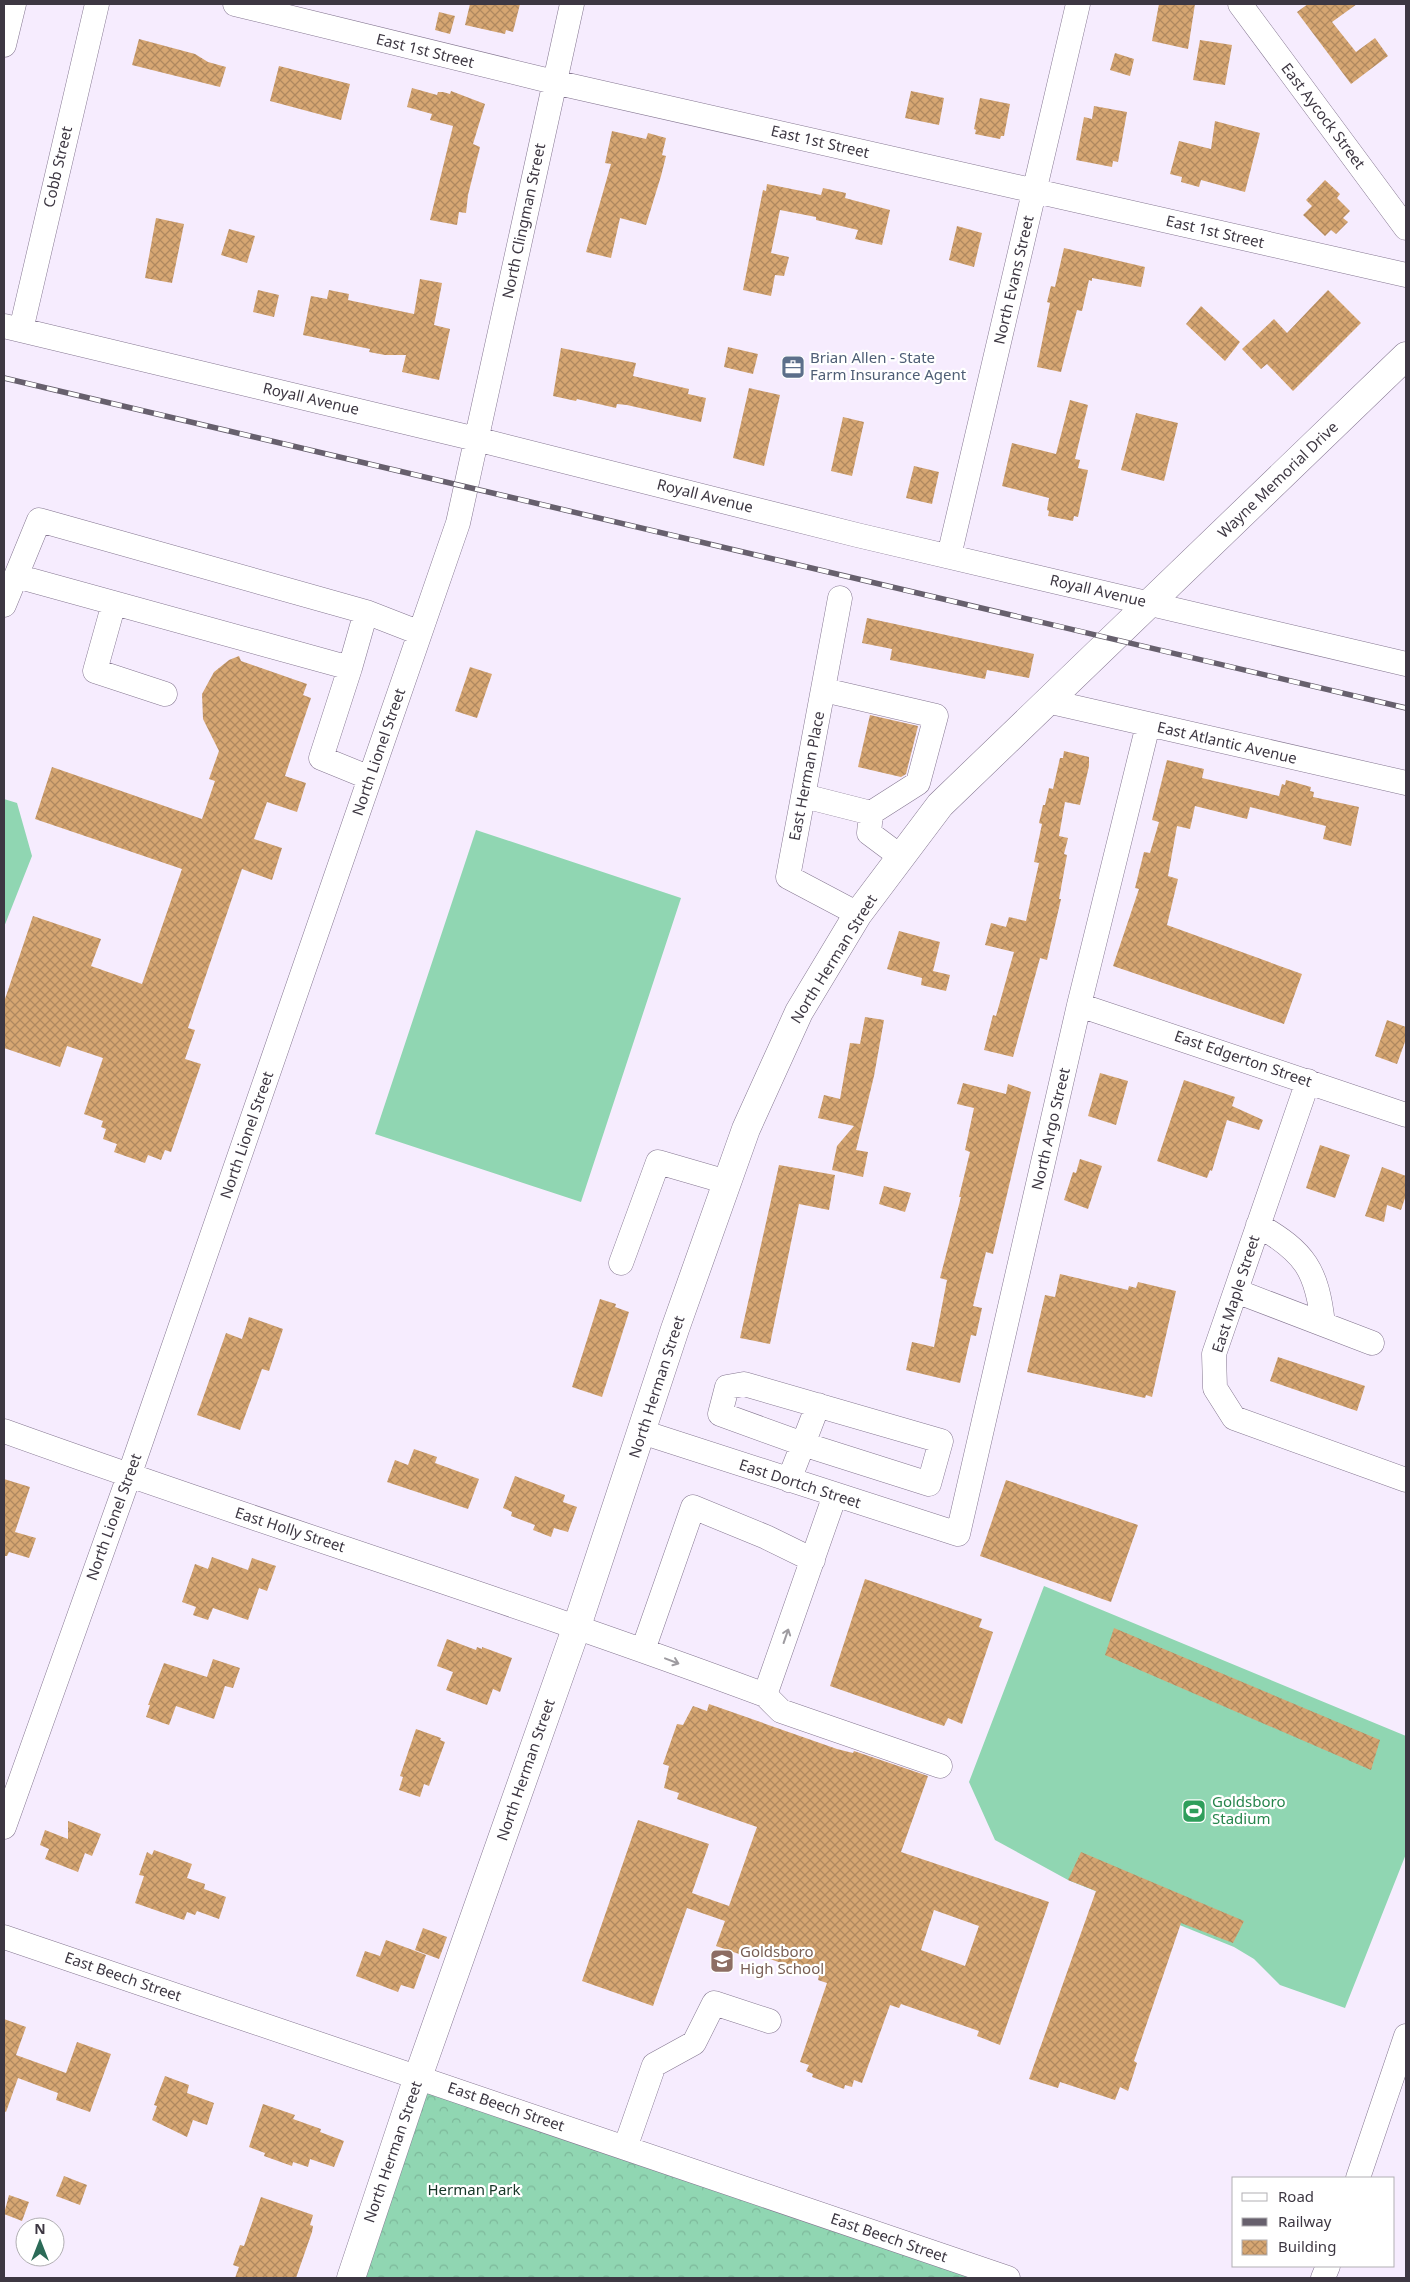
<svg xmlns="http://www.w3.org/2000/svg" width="1410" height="2282" font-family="'Noto Sans',sans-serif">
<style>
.forest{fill:url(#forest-crowns)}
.pitch{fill:#90d6b2}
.building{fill:url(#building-cross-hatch);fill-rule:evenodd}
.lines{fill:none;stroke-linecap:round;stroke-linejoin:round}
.minor-casing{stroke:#857791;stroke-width:25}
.major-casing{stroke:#857791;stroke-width:29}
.minor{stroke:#fff;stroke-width:24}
.major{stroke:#fff;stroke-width:28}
.rail-casing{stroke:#67606d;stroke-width:5.5}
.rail{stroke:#fff;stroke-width:4;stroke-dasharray:11;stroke-linecap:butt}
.oneway{stroke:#9e9ba0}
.labels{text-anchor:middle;stroke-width:4.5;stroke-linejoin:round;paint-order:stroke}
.street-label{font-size:15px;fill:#3d3742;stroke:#fff}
.service-label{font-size:15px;fill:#4e5e75;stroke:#fff;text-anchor:start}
.leisure-label{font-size:15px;fill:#27864d;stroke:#fff;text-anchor:start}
.education-label{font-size:15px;fill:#785e54;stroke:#fff;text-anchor:start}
.park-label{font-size:15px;fill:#163627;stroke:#fff}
</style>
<defs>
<pattern id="forest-crowns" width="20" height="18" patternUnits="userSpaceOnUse" patternTransform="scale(1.25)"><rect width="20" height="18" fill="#90d6b2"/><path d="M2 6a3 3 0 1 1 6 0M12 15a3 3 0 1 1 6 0" fill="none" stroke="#7db89a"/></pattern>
<pattern id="building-cross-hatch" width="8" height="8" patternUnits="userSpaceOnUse" patternTransform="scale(1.25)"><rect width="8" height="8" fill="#d6a672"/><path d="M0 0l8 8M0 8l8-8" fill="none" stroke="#af885f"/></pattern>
</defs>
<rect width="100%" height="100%" fill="#f6ecfe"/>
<path class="forest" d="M 418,2077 L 1008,2278 L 351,2278 Z"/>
<path class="pitch" d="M 4,799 L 17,803 L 32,856 L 4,927 Z
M 476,830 L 681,898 L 581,1202 L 375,1134 Z
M 1044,1586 L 1406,1736 L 1406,1854 L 1345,2008 L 1280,1985 L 1254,1959 L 1234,1947 L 1068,1880 L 995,1840 L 969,1782 Z"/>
<path class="building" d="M 470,4 L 520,4 L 513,32 L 506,30 L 505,34 L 465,25 Z
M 1159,4 L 1195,4 L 1188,49 L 1152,41 Z
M 1308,4 L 1357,4 L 1332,22 L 1356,52 L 1375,38 L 1388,56 L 1351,84 L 1297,12 Z
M 439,12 L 455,16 L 450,34 L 435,30 Z
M 139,39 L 195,54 L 208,62 L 226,67 L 220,87 L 132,65 Z
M 1200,40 L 1232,45 L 1225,85 L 1193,80 Z
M 1115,53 L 1134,59 L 1130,76 L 1110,70 Z
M 279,66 L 350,84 L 341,120 L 270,101 Z
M 412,88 L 437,95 L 438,92 L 443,92 L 450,94 L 451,91 L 485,104 L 473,144 L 480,147 L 468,195 L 466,213 L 459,212 L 457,225 L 430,220 L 453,126 L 430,120 L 432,114 L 407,107 Z
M 911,91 L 944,98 L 939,125 L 905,118 Z
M 980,98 L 1010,104 L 1004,136 L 1001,136 L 1000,139 L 975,134 L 976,130 L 974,129 Z
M 1094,106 L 1127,112 L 1118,162 L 1113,161 L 1112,167 L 1076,160 L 1084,117 L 1092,119 Z
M 1215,121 L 1260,133 L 1245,192 L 1201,180 L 1199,187 L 1181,182 L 1182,177 L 1170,174 L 1179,141 L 1211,149 Z
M 612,131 L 646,139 L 648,133 L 666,138 L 662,155 L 666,156 L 661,176 L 646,225 L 620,218 L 611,258 L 586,252 L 611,164 L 605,163 Z
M 1325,180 L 1340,194 L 1337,198 L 1350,211 L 1343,218 L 1348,222 L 1336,234 L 1331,230 L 1325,236 L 1303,215 L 1312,206 L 1306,200 Z
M 767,184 L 821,195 L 823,188 L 846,193 L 845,198 L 890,210 L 882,245 L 855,239 L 858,230 L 816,220 L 816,217 L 780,210 L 771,253 L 789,257 L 784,276 L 775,275 L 771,296 L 743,290 L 763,190 L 766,191 Z
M 156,218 L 184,224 L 172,283 L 145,278 Z
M 957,226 L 982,233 L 974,267 L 949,260 Z
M 229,229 L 255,236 L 247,263 L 221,255 Z
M 1064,248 L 1145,267 L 1141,287 L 1092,278 L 1092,281 L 1089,280 L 1082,311 L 1077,310 L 1061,372 L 1037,367 L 1050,303 L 1047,302 L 1051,286 L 1055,287 Z
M 420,279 L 442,283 L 434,325 L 450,329 L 439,380 L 402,372 L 406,355 L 385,355 L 369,352 L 370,349 L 303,335 L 311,296 L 327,299 L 329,290 L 349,294 L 348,300 L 414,314 Z
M 258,290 L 279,295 L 274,317 L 253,312 Z
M 1328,290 L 1361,323 L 1293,391 L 1267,364 L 1261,369 L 1242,349 L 1274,319 L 1287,333 Z
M 1201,306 L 1240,342 L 1225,361 L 1186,324 Z
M 728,347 L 758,354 L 753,374 L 724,367 Z
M 561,348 L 636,363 L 633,376 L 689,389 L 688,394 L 706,398 L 701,422 L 627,405 L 617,404 L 616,408 L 577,399 L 576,401 L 553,396 Z
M 749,388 L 780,395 L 764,466 L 733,458 Z
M 1070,400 L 1088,405 L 1075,459 L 1080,460 L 1078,468 L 1088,470 L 1078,517 L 1074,516 L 1073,521 L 1048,516 L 1049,511 L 1047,510 L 1049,498 L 1002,486 L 1012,443 L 1056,454 Z
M 1136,413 L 1178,423 L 1164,481 L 1121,470 Z
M 843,417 L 864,422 L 852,476 L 831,471 Z
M 914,466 L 939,472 L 932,504 L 906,498 Z
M 867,618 L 1034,654 L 1029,678 L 987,670 L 985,679 L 890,660 L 892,649 L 862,643 Z
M 239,656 L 241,661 L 307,684 L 303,695 L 311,698 L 285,776 L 306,783 L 297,812 L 267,802 L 254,839 L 282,848 L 272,880 L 242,869 L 188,1028 L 195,1030 L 185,1059 L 201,1064 L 171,1152 L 165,1150 L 161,1160 L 148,1155 L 145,1163 L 114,1152 L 117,1144 L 103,1139 L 106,1129 L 101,1127 L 103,1121 L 84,1114 L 103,1058 L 67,1046 L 60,1067 L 4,1048 L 4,1002 L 33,916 L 101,939 L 91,966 L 142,984 L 182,869 L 35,819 L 52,767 L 202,819 L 215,781 L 209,779 L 219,751 L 203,719 L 202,694 L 214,672 L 229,660 Z
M 470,667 L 492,674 L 477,718 L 455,711 Z
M 870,715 L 918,726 L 906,774 L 901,777 L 858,767 Z
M 1064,751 L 1089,757 L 1089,766 L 1080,805 L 1065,802 L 1059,836 L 1068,838 L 1064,854 L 1067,855 L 1059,899 L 1061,899 L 1047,960 L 1040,958 L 1013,1057 L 984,1050 L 993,1015 L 996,1016 L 1014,952 L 985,945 L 991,923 L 1006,927 L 1009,917 L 1026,921 L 1039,863 L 1034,862 L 1042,824 L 1039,823 L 1043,805 L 1045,805 L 1049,788 L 1053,789 L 1060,758 L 1063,758 Z
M 1167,760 L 1204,769 L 1202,778 L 1279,796 L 1282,784 L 1285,785 L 1286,780 L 1311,787 L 1310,791 L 1314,792 L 1313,797 L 1359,807 L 1351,846 L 1323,839 L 1326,826 L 1250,807 L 1247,819 L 1195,806 L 1190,829 L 1177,826 L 1168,876 L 1178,879 L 1167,925 L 1302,974 L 1284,1024 L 1113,966 L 1139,889 L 1135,888 L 1144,852 L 1150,853 L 1159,822 L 1152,820 Z
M 899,931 L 940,942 L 933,971 L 950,975 L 946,991 L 921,985 L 922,978 L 887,969 Z
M 865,1017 L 884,1020 L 874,1076 L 856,1150 L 868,1152 L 863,1177 L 832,1170 L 837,1146 L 854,1126 L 818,1118 L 824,1095 L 840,1099 L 850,1043 L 860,1044 Z
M 1387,1020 L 1406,1027 L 1406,1039 L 1397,1064 L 1375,1056 Z
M 1100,1073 L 1128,1081 L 1116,1125 L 1088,1116 Z
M 1184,1080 L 1235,1097 L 1232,1106 L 1263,1120 L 1259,1130 L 1227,1120 L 1212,1171 L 1210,1170 L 1207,1178 L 1157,1161 Z
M 963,1083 L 1006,1094 L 1008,1084 L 1031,1092 L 993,1254 L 986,1252 L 973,1306 L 982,1308 L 976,1336 L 971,1335 L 960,1383 L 906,1370 L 912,1342 L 934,1347 L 947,1280 L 940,1278 L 961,1197 L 959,1197 L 970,1152 L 965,1150 L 974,1108 L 957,1104 Z
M 1320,1145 L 1350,1155 L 1335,1198 L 1306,1188 Z
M 1080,1159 L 1102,1166 L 1088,1209 L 1064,1200 L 1073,1172 L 1076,1173 Z
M 779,1165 L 835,1175 L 829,1210 L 799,1204 L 770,1344 L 740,1338 Z
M 1382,1167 L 1406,1176 L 1406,1195 L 1401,1210 L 1387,1205 L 1384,1222 L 1365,1216 Z
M 884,1186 L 911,1193 L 905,1212 L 879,1204 Z
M 1060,1274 L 1128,1290 L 1129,1286 L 1136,1288 L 1138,1282 L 1176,1291 L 1152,1397 L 1146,1395 L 1145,1398 L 1027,1372 L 1045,1295 L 1055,1297 Z
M 600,1299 L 616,1304 L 615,1307 L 629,1312 L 602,1397 L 572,1387 Z
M 249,1317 L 283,1329 L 269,1371 L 262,1369 L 240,1430 L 197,1415 L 226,1333 L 242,1339 Z
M 1278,1357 L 1365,1386 L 1357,1411 L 1270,1381 Z
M 414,1449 L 437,1457 L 435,1463 L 479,1479 L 468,1509 L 387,1482 L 395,1460 L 408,1465 Z
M 515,1476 L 565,1495 L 563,1502 L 577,1507 L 568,1532 L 554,1528 L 551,1537 L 533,1530 L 535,1525 L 511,1516 L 512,1512 L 503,1508 Z
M 4,1479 L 30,1487 L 15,1532 L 36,1538 L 29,1558 L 9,1552 L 7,1556 L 4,1556 Z
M 1006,1480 L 1138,1525 L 1111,1602 L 980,1556 Z
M 212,1557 L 248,1570 L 252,1558 L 276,1566 L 267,1591 L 259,1588 L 248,1620 L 213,1608 L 208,1620 L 193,1615 L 196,1607 L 182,1602 L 195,1564 L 208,1569 Z
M 865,1579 L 982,1619 L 979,1627 L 993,1632 L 962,1724 L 948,1718 L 944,1726 L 830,1686 Z
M 1114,1628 L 1380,1740 L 1371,1770 L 1105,1655 Z
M 447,1639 L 476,1650 L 477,1647 L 482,1649 L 482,1647 L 512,1658 L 500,1692 L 493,1689 L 487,1705 L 446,1690 L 453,1672 L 437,1666 Z
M 213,1659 L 240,1668 L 233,1688 L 225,1686 L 214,1719 L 176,1706 L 169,1725 L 146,1717 L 150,1705 L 148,1705 L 164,1663 L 207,1677 Z
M 709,1704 L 837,1749 L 853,1753 L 854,1751 L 928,1776 L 901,1852 L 1049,1902 L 1000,2045 L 977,2036 L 979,2031 L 901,2004 L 899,2008 L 890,2005 L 862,2083 L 854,2080 L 852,2087 L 845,2085 L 844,2089 L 812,2077 L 813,2074 L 806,2071 L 809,2065 L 800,2062 L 827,1983 L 818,1980 L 819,1976 L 741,1949 L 739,1954 L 716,1946 L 725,1921 L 687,1908 L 653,2006 L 582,1981 L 638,1820 L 709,1844 L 692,1893 L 729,1906 L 757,1827 L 677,1799 L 679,1793 L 664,1788 L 669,1766 L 663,1764 L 677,1724 L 683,1725 L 693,1706 L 707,1711 ZM 934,1910 L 979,1926 L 965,1966 L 921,1950 Z
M 416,1729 L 441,1738 L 440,1740 L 445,1742 L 429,1786 L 424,1784 L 420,1797 L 399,1790 L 403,1777 L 400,1776 Z
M 68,1821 L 101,1834 L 92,1856 L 85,1853 L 78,1872 L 45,1859 L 49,1849 L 40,1845 L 45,1830 L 68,1839 Z
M 154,1850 L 192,1864 L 187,1878 L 205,1884 L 204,1889 L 226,1897 L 219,1919 L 197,1911 L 195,1915 L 187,1912 L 184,1920 L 135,1903 L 144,1876 L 139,1875 L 147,1852 L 152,1855 Z
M 1081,1852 L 1244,1921 L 1233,1943 L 1181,1923 L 1134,2061 L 1137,2063 L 1128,2091 L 1120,2087 L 1115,2100 L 1060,2082 L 1058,2088 L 1029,2079 L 1096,1891 L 1068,1880 Z
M 423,1928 L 447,1937 L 439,1959 L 415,1950 Z
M 386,1940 L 426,1955 L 414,1989 L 401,1985 L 398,1992 L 356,1976 L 365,1951 L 380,1956 Z
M 4,2019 L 26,2027 L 16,2055 L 66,2073 L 77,2042 L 111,2054 L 90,2112 L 56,2100 L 58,2093 L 18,2078 L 6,2112 L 4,2111 Z
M 165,2076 L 189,2085 L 187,2093 L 214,2103 L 207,2125 L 193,2120 L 187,2137 L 152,2120 L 157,2106 L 154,2105 Z
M 263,2104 L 295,2115 L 293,2119 L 321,2129 L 320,2132 L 344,2141 L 334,2167 L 310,2159 L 308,2167 L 293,2162 L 292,2166 L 264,2156 L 265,2153 L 249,2147 Z
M 64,2176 L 87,2185 L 80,2205 L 56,2196 Z
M 9,2195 L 29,2202 L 22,2221 L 4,2214 Z
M 261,2197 L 313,2215 L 310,2225 L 313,2226 L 312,2232 L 296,2278 L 235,2278 L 239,2267 L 233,2265 L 240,2245 L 244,2246 Z"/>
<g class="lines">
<g class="minor-casing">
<path id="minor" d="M 235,4 L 554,82 L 1406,275
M 1240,4 L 1406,228
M 4,45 L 14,4
M 4,326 L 476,439 L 857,535 L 1406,664
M 21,330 L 97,4
M 949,556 L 1078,4
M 840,598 L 788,877 L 858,914
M 114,603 L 95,671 L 165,694
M 4,605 L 16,576
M 366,612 L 350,668 L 16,576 L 39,520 L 366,612 L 420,633
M 350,668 L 321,758 L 370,778
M 1047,701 L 1406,783
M 804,796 L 871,813 L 918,783 L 936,716 L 824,690
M 871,813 L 869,833 L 901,857
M 1079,1005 L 1406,1115
M 1308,1081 L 1214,1354 L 1215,1388 L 1234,1418 L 1406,1480
M 1258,1225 C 1305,1252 1317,1270 1323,1324
M 621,1263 L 658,1162 L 727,1182
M 1236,1291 L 1372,1343
M 4,1431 C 256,1522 513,1601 765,1695 L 835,1495
M 642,1432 L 958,1534 L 1079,1005 L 1148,725
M 789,1480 L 803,1444 L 929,1484 L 941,1441 L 744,1384 L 727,1387 L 720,1414 L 803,1444 L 818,1405
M 643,1650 L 693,1507 L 766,1537 L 813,1560
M 765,1695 L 781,1711 L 940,1766
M 4,1827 L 129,1476 L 458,523 L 572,4
M 4,1937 L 1008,2278
M 625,2148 L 654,2065 L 694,2043 L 714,2003 L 769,2021
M 1358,2178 L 1406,2036
M 1323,2278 L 1328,2266"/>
</g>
<g class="major-casing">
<path id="major" d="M 351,2278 L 418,2077 L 577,1626 L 675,1329 L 746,1129 L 799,1012 L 858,914 L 940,805 L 1406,356"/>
</g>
<use href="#minor" class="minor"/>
<use href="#major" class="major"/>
<g class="rail-casing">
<path id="rail" d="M 4,378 L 1406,708"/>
</g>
<use href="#rail" class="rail"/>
</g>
<defs><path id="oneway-shaft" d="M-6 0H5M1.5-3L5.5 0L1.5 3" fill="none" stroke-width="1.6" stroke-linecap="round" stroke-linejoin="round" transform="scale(1.25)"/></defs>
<g class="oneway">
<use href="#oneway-shaft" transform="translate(786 1636) rotate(-71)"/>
<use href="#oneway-shaft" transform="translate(672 1661) rotate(21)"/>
</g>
<defs>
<g id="office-square" transform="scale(1.25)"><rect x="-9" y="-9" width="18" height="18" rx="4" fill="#5c6f8a" stroke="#fff"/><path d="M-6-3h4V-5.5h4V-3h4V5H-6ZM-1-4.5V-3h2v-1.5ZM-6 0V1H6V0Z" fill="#fff"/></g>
<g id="stadium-square" transform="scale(1.25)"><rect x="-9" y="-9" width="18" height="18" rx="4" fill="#2e9e5b" stroke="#fff"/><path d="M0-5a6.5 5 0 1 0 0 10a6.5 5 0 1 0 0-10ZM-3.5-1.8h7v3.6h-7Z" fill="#fff"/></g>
<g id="school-square" transform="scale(1.25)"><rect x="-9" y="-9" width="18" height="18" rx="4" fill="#8d6e63" stroke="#fff"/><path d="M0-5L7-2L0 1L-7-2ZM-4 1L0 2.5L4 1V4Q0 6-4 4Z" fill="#fff"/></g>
</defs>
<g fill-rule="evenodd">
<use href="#office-square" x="793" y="367"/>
<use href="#stadium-square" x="1194" y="1811"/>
<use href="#school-square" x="722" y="1961"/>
</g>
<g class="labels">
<g class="street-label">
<text transform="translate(425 51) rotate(14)" y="5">East 1st Street</text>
<text transform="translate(1323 116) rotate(53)" y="5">East Aycock Street</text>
<text transform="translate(820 142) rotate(13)" y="5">East 1st Street</text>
<text transform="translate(58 167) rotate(-77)" y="5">Cobb Street</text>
<text transform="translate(524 221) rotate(-78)" y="5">North Clingman Street</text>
<text transform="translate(1215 232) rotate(13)" y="5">East 1st Street</text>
<text transform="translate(1014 280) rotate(-77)" y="5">North Evans Street</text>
<text transform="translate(311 399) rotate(13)" y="5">Royall Avenue</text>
<text transform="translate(1278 480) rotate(-44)" y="5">Wayne Memorial Drive</text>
<text transform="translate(705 496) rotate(14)" y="5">Royall Avenue</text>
<text transform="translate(1098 591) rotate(13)" y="5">Royall Avenue</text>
<text transform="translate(1227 743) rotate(13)" y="5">East Atlantic Avenue</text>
<text transform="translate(379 752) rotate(-71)" y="5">North Lionel Street</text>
<text transform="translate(807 776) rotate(-79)" y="5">East Herman Place</text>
<text transform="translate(834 959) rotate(-58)" y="5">North Herman Street</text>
<text transform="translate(1243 1059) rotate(19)" y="5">East Edgerton Street</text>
<text transform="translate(1051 1129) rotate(-77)" y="5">North Argo Street</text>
<text transform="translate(247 1135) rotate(-71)" y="5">North Lionel Street</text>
<text transform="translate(1236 1294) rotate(-72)" y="5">East Maple Street</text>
<text transform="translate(657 1387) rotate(-72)" y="5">North Herman Street</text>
<text transform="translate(800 1484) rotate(18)" y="5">East Dortch Street</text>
<text transform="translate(114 1517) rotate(-70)" y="5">North Lionel Street</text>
<text transform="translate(290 1530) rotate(18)" y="5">East Holly Street</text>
<text transform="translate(526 1770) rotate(-71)" y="5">North Herman Street</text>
<text transform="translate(123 1977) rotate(19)" y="5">East Beech Street</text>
<text transform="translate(506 2107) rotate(19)" y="5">East Beech Street</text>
<text transform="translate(393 2152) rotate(-71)" y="5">North Herman Street</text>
<text transform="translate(889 2238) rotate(19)" y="5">East Beech Street</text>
</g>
<g class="service-label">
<text x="810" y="363">Brian Allen - State<tspan x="810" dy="17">Farm Insurance Agent</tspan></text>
</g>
<g class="leisure-label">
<text x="1212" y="1807">Goldsboro<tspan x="1212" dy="17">Stadium</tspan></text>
</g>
<g class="education-label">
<text x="740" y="1957">Goldsboro<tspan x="740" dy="17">High School</tspan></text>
</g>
<g class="park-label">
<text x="474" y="2195">Herman Park</text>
</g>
</g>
<rect width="1410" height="2282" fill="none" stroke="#3d3742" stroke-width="10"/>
<rect x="1232" y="2177" width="162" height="90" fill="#ffffff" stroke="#b1afb3"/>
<rect x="1242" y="2193" width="25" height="8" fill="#ffffff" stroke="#b1afb3"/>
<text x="1278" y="2202" font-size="15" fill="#3d3742">Road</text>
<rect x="1242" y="2218" width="25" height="8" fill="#67606d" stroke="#b1afb3"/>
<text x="1278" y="2227" font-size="15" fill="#3d3742">Railway</text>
<rect x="1242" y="2240" width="25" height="15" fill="url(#building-cross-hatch)" stroke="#b1afb3"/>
<text x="1278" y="2252" font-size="15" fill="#3d3742">Building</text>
<g transform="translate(40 2242)"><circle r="24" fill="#ffffff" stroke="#b1afb3"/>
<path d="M0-4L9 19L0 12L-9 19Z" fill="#2c6b58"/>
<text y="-8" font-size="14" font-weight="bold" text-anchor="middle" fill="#3d3742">N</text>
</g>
</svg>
